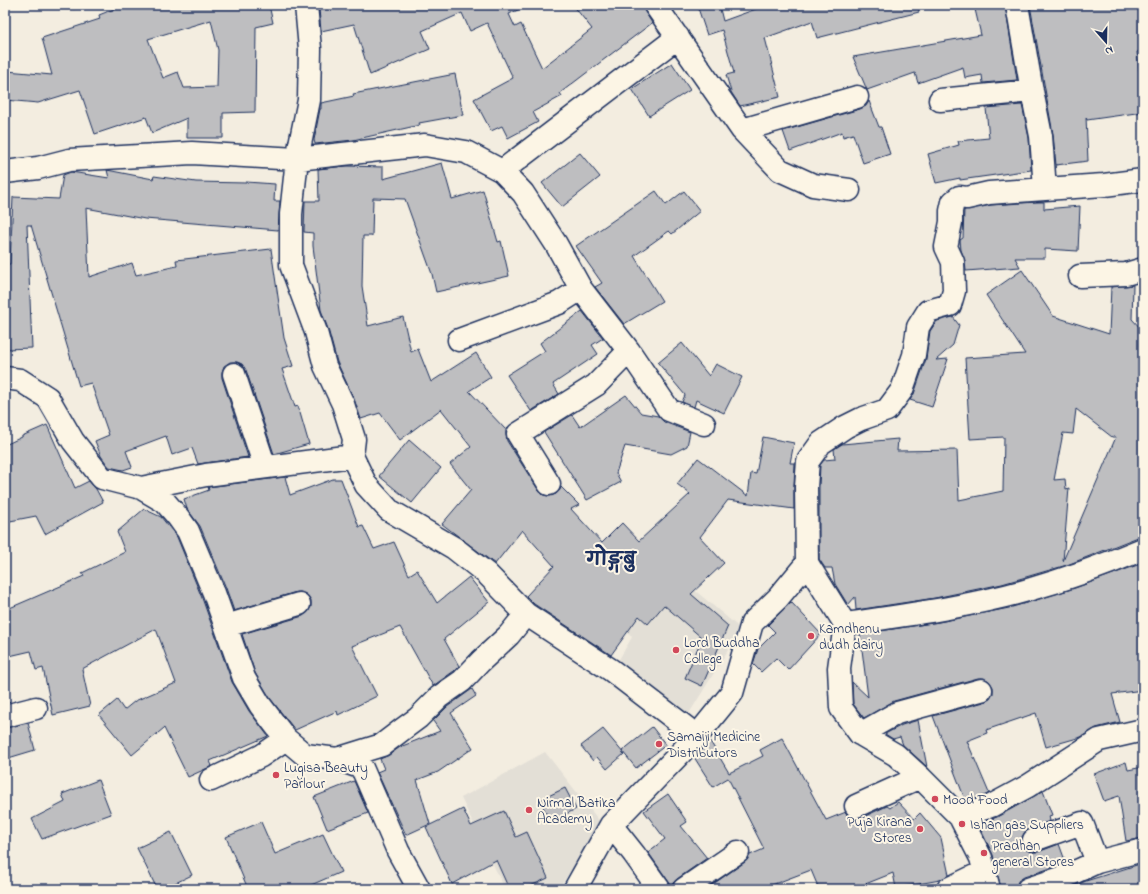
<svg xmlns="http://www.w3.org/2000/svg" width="1148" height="894" font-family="'Indie Flower','Playpen Sans Deva',sans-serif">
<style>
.built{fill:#e3dfd6}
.building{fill:#bebec0;stroke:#1b2f5e;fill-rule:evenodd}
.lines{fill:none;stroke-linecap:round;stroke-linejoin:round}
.street-casing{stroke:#1b2f5e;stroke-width:25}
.street{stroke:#fcf5e5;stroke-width:22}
.poi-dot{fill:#d1495b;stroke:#fcf5e5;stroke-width:1.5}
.labels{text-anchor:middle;stroke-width:4;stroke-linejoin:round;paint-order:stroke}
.poi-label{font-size:14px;fill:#1b2f5e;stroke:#fcf5e5;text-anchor:start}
.district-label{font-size:18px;font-weight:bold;fill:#1b2f5e;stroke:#fcf5e5}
</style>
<rect width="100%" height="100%" fill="#f3ede0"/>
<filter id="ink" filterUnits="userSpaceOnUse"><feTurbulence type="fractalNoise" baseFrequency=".025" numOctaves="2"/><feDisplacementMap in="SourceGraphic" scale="8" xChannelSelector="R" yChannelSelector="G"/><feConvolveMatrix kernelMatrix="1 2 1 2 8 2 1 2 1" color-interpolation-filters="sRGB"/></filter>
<g filter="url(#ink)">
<path class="built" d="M 71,5 L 89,5 L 73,11 Z
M 655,557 L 741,629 L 685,720 L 617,663 L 632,637 L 599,612 Z
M 545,752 L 601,823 L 583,854 L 558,889 L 505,889 L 461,798 Z"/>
<path class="building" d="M 124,5 L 269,5 L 273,23 L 256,27 L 255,112 L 223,113 L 223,138 L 187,138 L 187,118 L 152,133 L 146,117 L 95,134 L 80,90 L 38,103 L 5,100 L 7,71 L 52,75 L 42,38 L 100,19 L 99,15 ZM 211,20 L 218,50 L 217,87 L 184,88 L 178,72 L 163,78 L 148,39 Z
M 335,5 L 529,5 L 509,14 L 515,27 L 521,24 L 542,68 L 592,29 L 573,5 L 643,5 L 645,12 L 652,23 L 560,93 L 562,96 L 533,112 L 538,122 L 508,138 L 502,126 L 491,131 L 474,99 L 513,78 L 487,23 L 470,31 L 462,13 L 422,31 L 430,49 L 370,75 L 354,24 L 321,31 L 319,9 Z
M 697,5 L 719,5 L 723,21 L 767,5 L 918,5 L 919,12 L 817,38 L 812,21 L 765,38 L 780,97 L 740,106 L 731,92 L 726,75 L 734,73 L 722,30 L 707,35 Z
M 974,5 L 1005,5 L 1017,80 L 983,83 L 982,75 L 965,78 L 963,67 L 918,83 L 915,73 L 867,90 L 853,57 L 981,35 Z
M 1030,5 L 1143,5 L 1143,51 L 1137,52 L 1143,100 L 1143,112 L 1087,120 L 1086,117 L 1088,161 L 1056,165 L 1053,134 Z
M 672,63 L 690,90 L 649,116 L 632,89 Z
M 455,74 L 463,115 L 419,123 L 420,125 L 353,140 L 315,144 L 314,140 L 320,109 L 321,109 L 321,103 L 354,96 L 353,94 Z
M 869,101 L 879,127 L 881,127 L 890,154 L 863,163 L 853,134 L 843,137 L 842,132 L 790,151 L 783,131 L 860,109 L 866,106 Z
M 1022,105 L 1029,138 L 1031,170 L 960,180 L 960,178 L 936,183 L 928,154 L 959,145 L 958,141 L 989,138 L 986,108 Z
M 580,153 L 600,177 L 562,207 L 542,183 Z
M 442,163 L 452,199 L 483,190 L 498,242 L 501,241 L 509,276 L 436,292 L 432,274 L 405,199 L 373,198 L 372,236 L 363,236 L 362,286 L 368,326 L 403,317 L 411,352 L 418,349 L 431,382 L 476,353 L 491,377 L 469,391 L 506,430 L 506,435 L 507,441 L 539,491 L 543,495 L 550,496 L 556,494 L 560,490 L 561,487 L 579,505 L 571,509 L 602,543 L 622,523 L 639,541 L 690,494 L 677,484 L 698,458 L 748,496 L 751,473 L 756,474 L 763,437 L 794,443 L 790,463 L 795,463 L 794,486 L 794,509 L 728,500 L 700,537 L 724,563 L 691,594 L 728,626 L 702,686 L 685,678 L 702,638 L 664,605 L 648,624 L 639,616 L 611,655 L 534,604 L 526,596 L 554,566 L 522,530 L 495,564 L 442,524 L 471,490 L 450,464 L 471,447 L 441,409 L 400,440 L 380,413 L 361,419 L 354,399 L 337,362 L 328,329 L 321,310 L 313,246 L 313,233 L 304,232 L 305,201 L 319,201 L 318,169 L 347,166 L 383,167 L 383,179 Z
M 107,170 L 153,179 L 154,176 L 196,182 L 246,183 L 246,182 L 275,184 L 274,201 L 280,201 L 278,230 L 145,219 L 86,208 L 89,277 L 132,263 L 136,275 L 177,266 L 176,260 L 271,249 L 284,338 L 293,366 L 282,369 L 295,407 L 298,406 L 309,444 L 274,454 L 246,370 L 242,364 L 237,362 L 230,362 L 224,366 L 222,372 L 222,378 L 248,457 L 198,464 L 192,448 L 172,455 L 166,436 L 126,451 L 132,467 L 123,470 L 109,467 L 101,456 L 95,441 L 109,435 L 91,383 L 79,386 L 31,225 L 27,225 L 32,348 L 5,349 L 5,264 L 10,264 L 13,197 L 59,199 L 63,175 L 71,172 L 109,178 Z
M 656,191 L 666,205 L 684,191 L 700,211 L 672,234 L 669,231 L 634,256 L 662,301 L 624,324 L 595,287 L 602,283 L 576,246 Z
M 1037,202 L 1044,202 L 1044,209 L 1080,206 L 1078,251 L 1045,249 L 1045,258 L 1015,258 L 1020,267 L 966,271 L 965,261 L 961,250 L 960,240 L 963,238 L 964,210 L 991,205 Z
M 1022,270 L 1053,316 L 1109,334 L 1111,287 L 1133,285 L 1132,319 L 1143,331 L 1143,537 L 1138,537 L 1067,565 L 1002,584 L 935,598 L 856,610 L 855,597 L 848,605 L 835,584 L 832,568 L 825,568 L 819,559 L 819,487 L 820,465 L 824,460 L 835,459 L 834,449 L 842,444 L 898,439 L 897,451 L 957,450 L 959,500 L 1003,491 L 1004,437 L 970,439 L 965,358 L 1025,354 L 986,295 ZM 1076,409 L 1112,437 L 1116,437 L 1063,561 L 1069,488 L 1066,489 L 1065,479 L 1054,480 L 1063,433 L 1073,434 Z
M 582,311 L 603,338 L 592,345 L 598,354 L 553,384 L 559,394 L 531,411 L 507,375 L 545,351 L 540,343 Z
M 953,317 L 959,325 L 953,345 L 936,360 L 948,359 L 932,407 L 910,400 L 914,394 L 926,359 L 930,331 L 937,321 Z
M 682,343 L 709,376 L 716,364 L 742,377 L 724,413 L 696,400 L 694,407 L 682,402 L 685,395 L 658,363 Z
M 626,395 L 641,413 L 658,416 L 664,422 L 690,432 L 687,446 L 671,454 L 625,446 L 616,473 L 621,482 L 587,500 L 544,432 L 572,415 L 580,427 Z
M 47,425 L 75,488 L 89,481 L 96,489 L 103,502 L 45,534 L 36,516 L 5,522 L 5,445 L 22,437 L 22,436 Z
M 409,440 L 441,468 L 412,503 L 379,476 Z
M 285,477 L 290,495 L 333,479 L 341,479 L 359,527 L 363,526 L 374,549 L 394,542 L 409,575 L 417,570 L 437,603 L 469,577 L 489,602 L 444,639 L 459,666 L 454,671 L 433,686 L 400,627 L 352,646 L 377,696 L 338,715 L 337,711 L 295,730 L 270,698 L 255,673 L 242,634 L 303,616 L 308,612 L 311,607 L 311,600 L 307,595 L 301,592 L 296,592 L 234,611 L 226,588 L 200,526 L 187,509 L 184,499 L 209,490 L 208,487 Z
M 144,509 L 161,517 L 177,537 L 202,598 L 232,682 L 249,711 L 268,736 L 210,761 L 212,766 L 188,777 L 164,728 L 132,755 L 99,715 L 117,700 L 124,710 L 135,701 L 176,683 L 156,629 L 82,669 L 90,706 L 53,715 L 43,668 L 36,670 L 31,651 L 5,657 L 5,610 L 84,576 L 82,573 L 125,552 L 117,532 Z
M 1143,563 L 1143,690 L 1112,694 L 1120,722 L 1096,728 L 1081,737 L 1046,747 L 1036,713 L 986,730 L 987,733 L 967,741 L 989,793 L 986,795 L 966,802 L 933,716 L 984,702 L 990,699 L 993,694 L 993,687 L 989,681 L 984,678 L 978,678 L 894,701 L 864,718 L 853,704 L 852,682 L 868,697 L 860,634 L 939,622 L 1009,608 L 1075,588 Z
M 791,602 L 821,634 L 788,670 L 776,658 L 761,672 L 753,664 L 758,649 L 775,632 L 768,625 Z
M 472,689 L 476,696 L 451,713 L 473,748 L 438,772 L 417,780 L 430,824 L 406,835 L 377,772 L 384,769 L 380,759 L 389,755 L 400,747 L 440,731 L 433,721 L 447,707 Z
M 918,720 L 927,767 L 903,745 L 900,737 L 893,739 L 885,734 L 902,725 Z
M 28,723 L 35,750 L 5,759 L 5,728 Z
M 652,727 L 666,745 L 636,768 L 622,751 Z
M 603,729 L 624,754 L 607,769 L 597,757 L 593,761 L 581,746 Z
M 782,738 L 826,820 L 846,812 L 847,815 L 854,818 L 861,818 L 887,806 L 890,808 L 898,802 L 914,819 L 920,813 L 941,838 L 949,875 L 940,880 L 896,888 L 893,873 L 853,889 L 819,889 L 811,870 L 761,889 L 706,889 L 745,862 L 750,855 L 764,849 L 728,778 L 713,787 L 694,757 L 710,741 L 729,773 L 763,756 L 760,750 Z
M 1126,762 L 1128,770 L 1143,767 L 1143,838 L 1126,841 L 1119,796 L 1104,801 L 1094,774 Z
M 98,780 L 111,814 L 42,839 L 32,819 L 65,802 L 62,794 Z
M 354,781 L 368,813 L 327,829 L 314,797 Z
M 565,788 L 576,809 L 550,822 L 540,800 Z
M 1043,791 L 1052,815 L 1049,816 L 1050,821 L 1030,828 L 1025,832 L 1022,837 L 1022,844 L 1026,850 L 1032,852 L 1038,852 L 1059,844 L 1066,863 L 1024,877 L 1018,881 L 1016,889 L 1001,889 L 993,855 L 978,824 L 997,817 Z
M 668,794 L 687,822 L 681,826 L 707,858 L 677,879 L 673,883 L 672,889 L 669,882 L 648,852 L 665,839 L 644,811 Z
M 463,809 L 471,826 L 504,811 L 516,837 L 527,832 L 548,878 L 524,889 L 509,889 L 496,860 L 452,884 L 426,827 Z
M 261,822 L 275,854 L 323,834 L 341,872 L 302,889 L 248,889 L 226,837 Z
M 171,832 L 192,875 L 163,889 L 157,889 L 137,848 Z
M 1143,863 L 1143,889 L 1076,889 L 1075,886 L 1086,881 Z
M 640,884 L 644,889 L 631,889 Z"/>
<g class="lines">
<g class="street-casing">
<path id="street" d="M 655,5 L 742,130 L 780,170 L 813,185 L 849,190
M 940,100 L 1032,91
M 742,130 L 857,97
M 502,171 L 678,37
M 5,172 L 38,168 L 69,160 L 192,153 L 297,159 L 425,145 L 466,152 L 502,171 L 523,193 L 556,244 L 581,289 L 629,351 L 669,410 L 704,424
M 1045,189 L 1104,185 L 1143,180
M 1080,276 L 1126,274 L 1143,269
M 459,340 L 559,303 L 581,289
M 234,374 L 265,467
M 5,378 L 20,380 L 48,398 L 73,441 L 102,478 L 141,488 L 165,502 L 178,517 L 188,531 L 214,593 L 244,678 L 260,705 L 286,739 L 305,755 L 337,759 L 362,768 L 398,851 L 419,889
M 352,456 L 366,485 L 389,510 L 454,548 L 487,574 L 526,614 L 611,670 L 697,736
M 549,484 L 518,434 L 596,385 L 629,351
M 141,488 L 206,475 L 352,456 L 354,439 L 343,404 L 325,366 L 316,332 L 291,265 L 291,214 L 297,159 L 309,100 L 310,49 L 306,5
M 807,563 L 806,487 L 808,461 L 821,443 L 845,427 L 861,419 L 887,410 L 902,390 L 914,355 L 918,327 L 928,311 L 950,305 L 954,291 L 953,262 L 946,247 L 951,222 L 951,211 L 953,202 L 959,197 L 967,198 L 989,193 L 1045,189 L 1041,136 L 1032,91 L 1017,5
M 845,624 C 906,615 968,607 1028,590 C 1067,579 1105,565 1143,549
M 226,626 L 299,604
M 5,716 L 36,708
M 860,734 L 897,713 L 981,690
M 337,759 L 382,745 L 403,729 L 418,718 L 439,697 L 462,681 L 481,661 L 509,635 L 526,614
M 211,780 L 261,756 L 286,739
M 856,806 L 920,777
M 960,817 L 991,806 L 1028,786 L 1099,740 L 1143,730
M 611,825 L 634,854 L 659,889
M 1034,840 L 1082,823 L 1097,862
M 575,889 L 611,825 L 697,736 L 732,693 L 752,623 L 778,598 L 807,563 L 845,624 L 839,668 L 841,708 L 860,734 L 896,755 L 920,777 L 960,817 L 981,858 L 989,889
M 684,889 L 738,852
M 948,889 L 985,871
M 1028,889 L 1064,877 L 1097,862 L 1143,850"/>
</g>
<use href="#street" class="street"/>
</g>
</g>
<g class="poi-dot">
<circle cx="811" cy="636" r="4"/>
<circle cx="676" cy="650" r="4"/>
<circle cx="659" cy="744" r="4"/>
<circle cx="276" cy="775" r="4"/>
<circle cx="935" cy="799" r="4"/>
<circle cx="529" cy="810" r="4"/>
<circle cx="962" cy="824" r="4"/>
<circle cx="920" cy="829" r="4"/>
<circle cx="984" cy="853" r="4"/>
</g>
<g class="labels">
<g class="poi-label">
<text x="819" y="633">Kamdhenu<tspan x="819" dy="16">dudh dairy</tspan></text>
<text x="684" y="647">Lord Buddha<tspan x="684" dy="16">College</tspan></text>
<text x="667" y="741">Samaiji Medicine<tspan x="667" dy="16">Distributors</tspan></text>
<text x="284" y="772">Lugisa Beauty<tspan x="284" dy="16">Parlour</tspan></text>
<text x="943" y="804">Mood Food</text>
<text x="537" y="807">Nirmal Batika<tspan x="537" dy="16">Academy</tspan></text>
<text x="912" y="826" text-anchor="end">Puja Kirana<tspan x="912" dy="16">Stores</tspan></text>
<text x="970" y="829">Ishan gas Suppliers</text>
<text x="992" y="850">Pradhan<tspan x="992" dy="16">general Stores</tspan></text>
</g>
<g class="district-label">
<text x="611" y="565">गोङ्गबु</text>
</g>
</g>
<rect width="1148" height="894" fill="none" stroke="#fcf5e5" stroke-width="20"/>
<rect x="10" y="10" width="1128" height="874" fill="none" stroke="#1b2f5e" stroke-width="1.5" filter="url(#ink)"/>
<g transform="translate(1106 42) rotate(160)" stroke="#fcf5e5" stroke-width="3" paint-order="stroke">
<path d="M0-3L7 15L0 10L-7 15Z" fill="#1b2f5e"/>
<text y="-6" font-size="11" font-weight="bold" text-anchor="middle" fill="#1b2f5e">N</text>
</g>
</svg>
